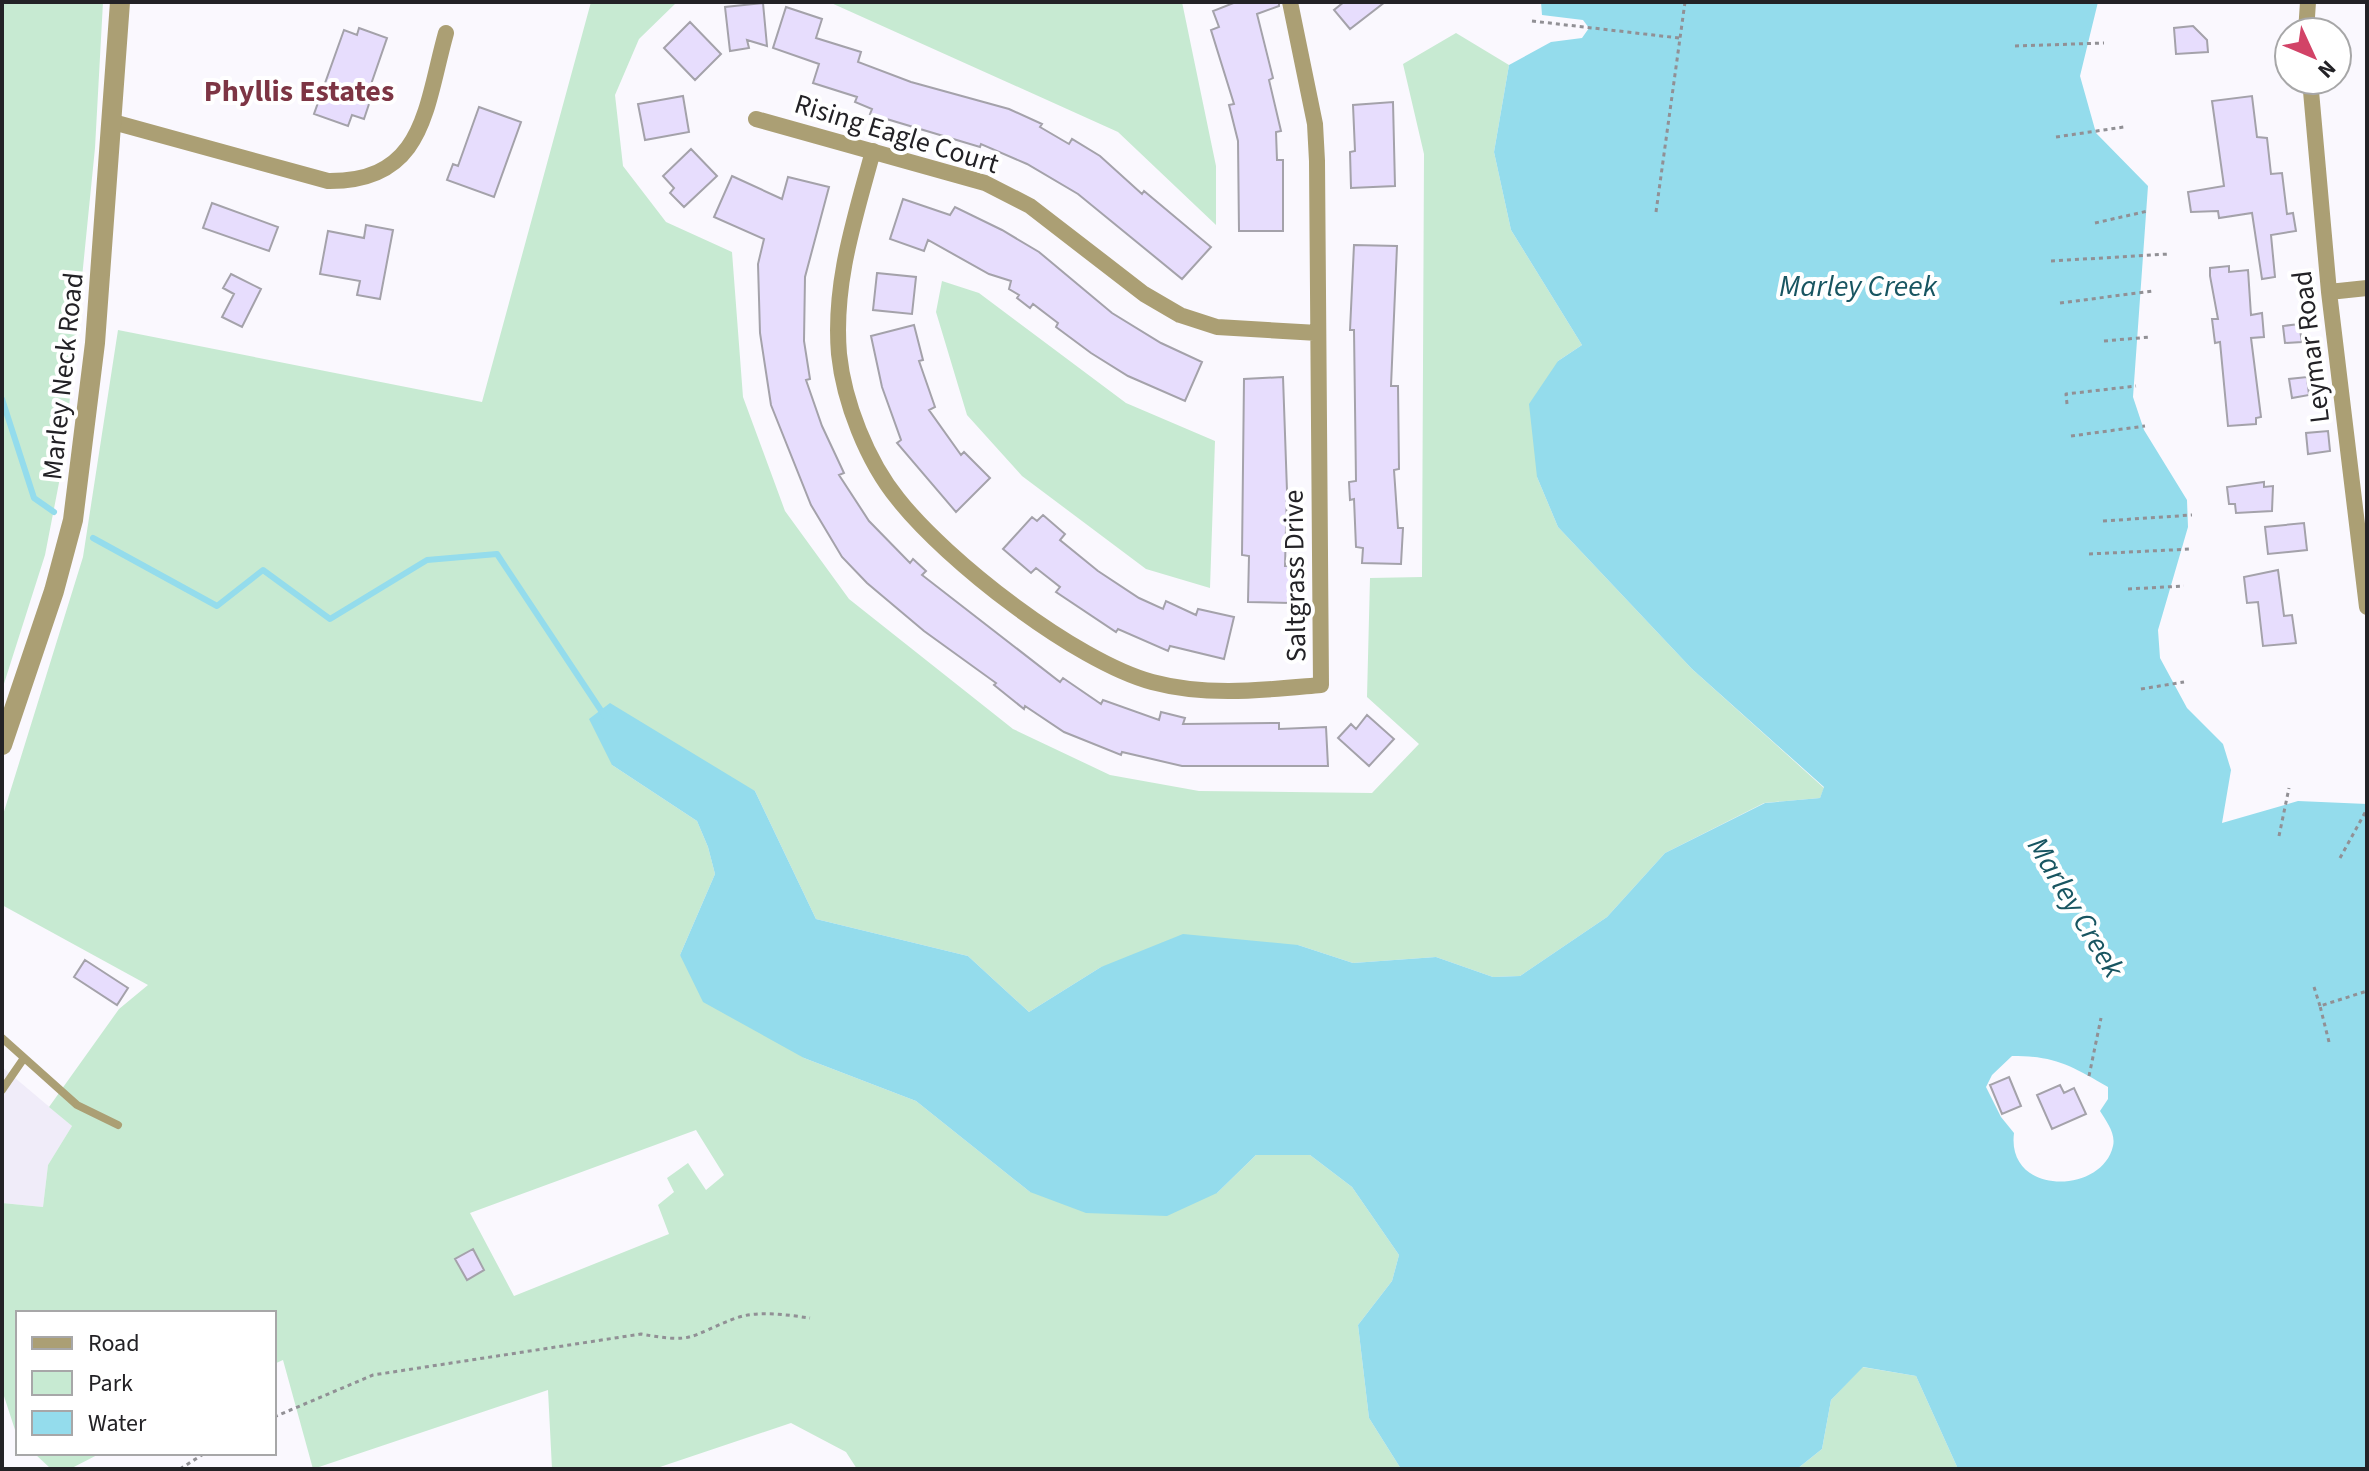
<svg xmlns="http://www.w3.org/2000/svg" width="2369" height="1471" font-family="'Source Sans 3',sans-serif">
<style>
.built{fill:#f0ecf9}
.green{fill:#c7ead2;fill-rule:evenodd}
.water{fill:#94dcec;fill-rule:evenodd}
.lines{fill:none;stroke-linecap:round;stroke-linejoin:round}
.stream{stroke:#94dcec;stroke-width:6}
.building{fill:#e7ddfd;stroke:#a4a2aa;stroke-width:2}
.path{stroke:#919095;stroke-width:3;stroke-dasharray:4 4;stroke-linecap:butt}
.service{stroke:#ab9f74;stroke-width:8}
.minor{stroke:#ab9f74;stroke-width:16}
.tertiary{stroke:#ab9f74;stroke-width:20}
.labels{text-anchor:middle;stroke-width:8;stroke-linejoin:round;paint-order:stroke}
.street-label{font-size:28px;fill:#232226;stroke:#fff}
.neighbourhood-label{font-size:30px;font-weight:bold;fill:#7d3544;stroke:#fff}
.water-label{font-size:30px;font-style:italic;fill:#185561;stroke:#fff}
</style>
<rect width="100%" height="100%" fill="#faf8fe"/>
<path class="built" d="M 2,1067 L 72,1126 L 48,1165 L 43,1207 L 2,1203 Z"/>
<path class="green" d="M 2,2 L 103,2 L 95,148 L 64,457 L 45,555 L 2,690 Z
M 591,2 L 677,2 L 639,39 L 615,95 L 623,166 L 666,222 L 732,252 L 743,397 L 785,511 L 849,599 L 1013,729 L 1110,775 L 1199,791 L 1372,793 L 1419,744 L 1367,697 L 1370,578 L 1422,577 L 1424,154 L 1403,64 L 1456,33 L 1509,65 L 1494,152 L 1511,230 L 1582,345 L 1558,361 L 1537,477 L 1558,527 L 1692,669 L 1824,788 L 1820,798 L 1764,803 L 1665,853 L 1607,917 L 1520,976 L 1493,977 L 1436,957 L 1353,963 L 1298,945 L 1101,967 L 1029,1012 L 968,956 L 816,919 L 755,791 L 612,765 L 697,821 L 708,847 L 715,874 L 680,955 L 804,1058 L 916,1101 L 1030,1192 L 1217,1193 L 1256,1155 L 1310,1155 L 1352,1187 L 1399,1255 L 1392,1281 L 1358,1325 L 1369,1418 L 1401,1469 L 857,1469 L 846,1452 L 791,1423 L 654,1469 L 552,1469 L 548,1390 L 313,1469 L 283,1360 L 274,1364 L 274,1313 L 18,1313 L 17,1436 L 2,1390 L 2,1203 L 43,1207 L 48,1165 L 72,1126 L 49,1107 L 119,1009 L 148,985 L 2,905 L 2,818 L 83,557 L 118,330 L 482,402 ZM 696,1130 L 724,1175 L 706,1190 L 688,1163 L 667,1178 L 674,1192 L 658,1205 L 669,1234 L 514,1296 L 470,1213 Z
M 829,2 L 1182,2 L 1216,166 L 1216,225 L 1118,132 Z
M 942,281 L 979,293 L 1126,403 L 1215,441 L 1210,588 L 1146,569 L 1022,476 L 967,415 L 936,312 Z
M 1862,1367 L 1916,1376 L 1958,1469 L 1797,1469 L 1822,1449 L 1831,1400 Z
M 34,1453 L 101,1453 L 70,1469 L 51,1469 Z"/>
<path class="water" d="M 1541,2 L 2098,2 L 2080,76 L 2096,133 L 2148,186 L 2133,397 L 2144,430 L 2187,500 L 2188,527 L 2158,630 L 2160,658 L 2187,708 L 2223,744 L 2231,770 L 2222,823 L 2298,801 L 2367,804 L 2367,1469 L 1958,1469 L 1916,1376 L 1863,1367 L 1831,1400 L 1822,1449 L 1797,1469 L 1401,1469 L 1369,1418 L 1358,1325 L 1392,1281 L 1399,1255 L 1352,1187 L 1310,1155 L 1256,1155 L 1217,1193 L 1167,1216 L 1086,1213 L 1030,1192 L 916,1101 L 804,1058 L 703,1002 L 680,955 L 715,874 L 708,847 L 697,821 L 612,765 L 589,719 L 610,703 L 755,791 L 816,919 L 968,956 L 1029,1012 L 1101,967 L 1183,934 L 1298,945 L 1353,963 L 1436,957 L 1493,977 L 1520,976 L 1607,917 L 1665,853 L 1765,803 L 1820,798 L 1824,787 L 1692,669 L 1558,527 L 1537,477 L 1529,404 L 1558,361 L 1582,345 L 1511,230 L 1494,152 L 1509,65 L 1551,42 L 1582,38 L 1589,28 L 1583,20 L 1542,15 ZM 2012,1056 C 2056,1056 2071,1066 2108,1087 L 2108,1099 L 2100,1111 C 2106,1121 2116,1133 2113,1146 C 2102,1195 2006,1196 2014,1133 L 2001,1117 L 1986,1087 L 1992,1075 Z"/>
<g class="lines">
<path class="stream" d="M 2,399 L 34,498 L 54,512
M 93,538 L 217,606 L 263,570 L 330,619 L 427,560 L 497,554 L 604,715"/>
</g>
<path class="building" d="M 1236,2 L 1279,2 L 1279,6 L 1257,14 L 1273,78 L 1269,80 L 1281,131 L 1276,132 L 1277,160 L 1283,160 L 1283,231 L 1239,231 L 1238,141 L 1229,105 L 1234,104 L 1211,30 L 1219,27 L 1213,11 Z
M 1344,2 L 1385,2 L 1350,29 L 1334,10 Z
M 763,3 L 767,46 L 747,40 L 749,48 L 730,51 L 725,7 Z
M 786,7 L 822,19 L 816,38 L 861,52 L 858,62 L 911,82 L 1009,109 L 1042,124 L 1040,127 L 1069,144 L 1072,139 L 1100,156 L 1142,194 L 1144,191 L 1211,247 L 1182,279 L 1078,194 L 1027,164 L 981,144 L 980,147 L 870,114 L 872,109 L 855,102 L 857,97 L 813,83 L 819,64 L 773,48 Z
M 690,22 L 721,54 L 695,80 L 664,48 Z
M 2193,26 L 2207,40 L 2208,52 L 2176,54 L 2174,28 Z
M 359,28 L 387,38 L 367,96 L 371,98 L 364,119 L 352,115 L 348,126 L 314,114 L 344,30 L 357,35 Z
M 683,96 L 689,132 L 645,140 L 638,104 Z
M 2252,96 L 2257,137 L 2267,138 L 2271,174 L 2282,173 L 2287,214 L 2293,213 L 2296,231 L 2271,235 L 2275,277 L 2262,279 L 2252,213 L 2219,218 L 2218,211 L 2191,212 L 2188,192 L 2224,186 L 2212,101 Z
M 1393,102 L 1395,186 L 1351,188 L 1350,152 L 1355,151 L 1353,105 Z
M 479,107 L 521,122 L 494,197 L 447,180 L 453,164 L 458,166 Z
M 691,149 L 717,176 L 684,207 L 670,193 L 674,188 L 663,176 Z
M 732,176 L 782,199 L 788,177 L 829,187 L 805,277 L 804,341 L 810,379 L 806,380 L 822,426 L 844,473 L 839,475 L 869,521 L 910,563 L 913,559 L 926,571 L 922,575 L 1060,682 L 1063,678 L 1101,704 L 1103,700 L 1159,720 L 1161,712 L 1185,718 L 1183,724 L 1279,723 L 1279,729 L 1326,727 L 1328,766 L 1182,766 L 1122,752 L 1121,755 L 1064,732 L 1025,706 L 1024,709 L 994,685 L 996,683 L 924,631 L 867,583 L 842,557 L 811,505 L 771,405 L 760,333 L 758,264 L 764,239 L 714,217 Z
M 903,199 L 950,215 L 955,207 L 1002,230 L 1039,252 L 1112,313 L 1161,343 L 1202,362 L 1185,401 L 1128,376 L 1091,353 L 1056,327 L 1058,323 L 1033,304 L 1030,308 L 1017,298 L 1019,295 L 1009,289 L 1011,281 L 989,274 L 928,240 L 924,251 L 890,239 Z
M 212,203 L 278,227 L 269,251 L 203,228 Z
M 366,225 L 393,230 L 380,299 L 357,295 L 360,281 L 320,274 L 328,231 L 364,238 Z
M 1354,245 L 1397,246 L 1391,386 L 1398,386 L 1399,469 L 1394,470 L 1398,528 L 1403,528 L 1401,564 L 1362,563 L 1363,548 L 1356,547 L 1354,499 L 1350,500 L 1349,482 L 1356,481 L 1354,330 L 1350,330 Z
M 2229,266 L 2229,272 L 2248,270 L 2251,315 L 2262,313 L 2264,337 L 2251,338 L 2261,417 L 2256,418 L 2256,424 L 2228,426 L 2220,342 L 2215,343 L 2212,319 L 2218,319 L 2210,276 L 2210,268 Z
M 877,273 L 916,277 L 912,314 L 873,310 Z
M 231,274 L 261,289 L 242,327 L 222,317 L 234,294 L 223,288 Z
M 2299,324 L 2302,342 L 2285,343 L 2283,326 Z
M 914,325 L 923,360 L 919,361 L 935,407 L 929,410 L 961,455 L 964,452 L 990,478 L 956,512 L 897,443 L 901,440 L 882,387 L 871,336 Z
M 1283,377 L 1287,491 L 1285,566 L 1291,566 L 1290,603 L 1248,602 L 1249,556 L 1242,555 L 1244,379 Z
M 2307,377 L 2309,395 L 2292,398 L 2289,379 Z
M 2328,431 L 2330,451 L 2308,454 L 2306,433 Z
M 2264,482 L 2264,487 L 2273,486 L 2272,511 L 2236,513 L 2235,504 L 2229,504 L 2227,487 Z
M 1043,515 L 1065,534 L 1060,540 L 1098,571 L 1139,598 L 1163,609 L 1166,601 L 1196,615 L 1198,609 L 1234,617 L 1224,659 L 1170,646 L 1168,651 L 1118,629 L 1116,632 L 1056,592 L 1060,587 L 1036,568 L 1031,573 L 1003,549 L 1032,517 L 1037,521 Z
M 2304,523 L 2307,550 L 2268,554 L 2265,527 Z
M 2278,570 L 2284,616 L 2292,615 L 2296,643 L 2263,646 L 2258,602 L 2247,603 L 2244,577 Z
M 1367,715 L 1394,739 L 1369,766 L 1338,738 L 1351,724 L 1356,729 Z
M 85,960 L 128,988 L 117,1005 L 74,977 Z
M 2009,1077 L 2021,1106 L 2002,1114 L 1990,1085 Z
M 2060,1085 L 2064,1093 L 2074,1088 L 2086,1114 L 2052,1129 L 2037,1095 Z
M 473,1249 L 484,1270 L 467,1280 L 455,1259 Z"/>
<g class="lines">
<path class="path" d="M 1532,21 L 1679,38
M 2015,46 L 2104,43
M 2056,137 L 2124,127
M 1656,212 L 1685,2
M 2095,223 L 2148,211
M 2051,261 L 2169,254
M 2060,303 L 2153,291
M 2104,341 L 2150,337
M 2067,404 L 2066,394 L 2136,386
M 2071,436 L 2145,426
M 2103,521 L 2192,515
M 2089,554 L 2191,549
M 2128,589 L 2184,586
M 2141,689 L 2184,682
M 2279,836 L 2289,788
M 2340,858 L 2367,809
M 2314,987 L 2320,1006
M 2329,1042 L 2320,1006 L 2367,991
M 2089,1076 L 2101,1018
M 274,1417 L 373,1375 L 641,1334 C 696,1344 688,1336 736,1318 C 759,1310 787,1315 810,1318
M 180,1469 L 205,1453"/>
<path class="service" d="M 2,1038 L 77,1105 L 118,1125
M 2,1090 L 24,1058"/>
<path class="minor" d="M 2306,32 L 2308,2
M 2310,80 L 2329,292 L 2367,607
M 756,119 L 985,183 L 1030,206 L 1144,294 L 1180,315 L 1217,327 L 1318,333
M 113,122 L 328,181 C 425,182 425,108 446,33
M 873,151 C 855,218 833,283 839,354 C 844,402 867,461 898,499 C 947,561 1075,661 1152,682 C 1208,697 1264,690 1321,685 L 1317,161 L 1315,124 L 1290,2
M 2329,292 L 2367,288"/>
<path class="tertiary" d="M 2,745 L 54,591 L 73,520 L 95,343 L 120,2"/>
</g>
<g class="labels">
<g class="street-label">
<text transform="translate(897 133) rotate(17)" y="10">Rising Eagle Court</text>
<text transform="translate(2310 347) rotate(-97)" y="10">Leymar Road</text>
<text transform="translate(62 376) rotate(-84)" y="10">Marley Neck Road</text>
<text transform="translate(1294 576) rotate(-91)" y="10">Saltgrass Drive</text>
</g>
<g class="neighbourhood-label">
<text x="299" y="101">Phyllis Estates</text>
</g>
<g class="water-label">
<text x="1858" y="296">Marley Creek</text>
<text transform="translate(2076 907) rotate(59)" y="10">Marley Creek</text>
</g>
</g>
<rect width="2369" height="1471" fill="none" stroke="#232226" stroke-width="8"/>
<rect x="16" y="1311" width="260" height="144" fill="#ffffff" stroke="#a7a7a8" stroke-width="2"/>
<rect x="32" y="1337" width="40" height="12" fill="#ab9f74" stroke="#a7a7a8" stroke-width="2"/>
<text x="88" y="1351" font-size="24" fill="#232226">Road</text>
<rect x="32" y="1371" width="40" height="24" fill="#c7ead2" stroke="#a7a7a8" stroke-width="2"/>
<text x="88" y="1391" font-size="24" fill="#232226">Park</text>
<rect x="32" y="1411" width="40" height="24" fill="#94dcec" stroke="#a7a7a8" stroke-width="2"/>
<text x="88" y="1431" font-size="24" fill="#232226">Water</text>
<g transform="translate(2313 56) rotate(134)"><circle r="38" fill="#ffffff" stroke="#a7a7a8" stroke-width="2"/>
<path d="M0-6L14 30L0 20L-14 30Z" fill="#d24367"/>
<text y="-12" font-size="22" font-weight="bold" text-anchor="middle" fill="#232226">N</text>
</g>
</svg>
